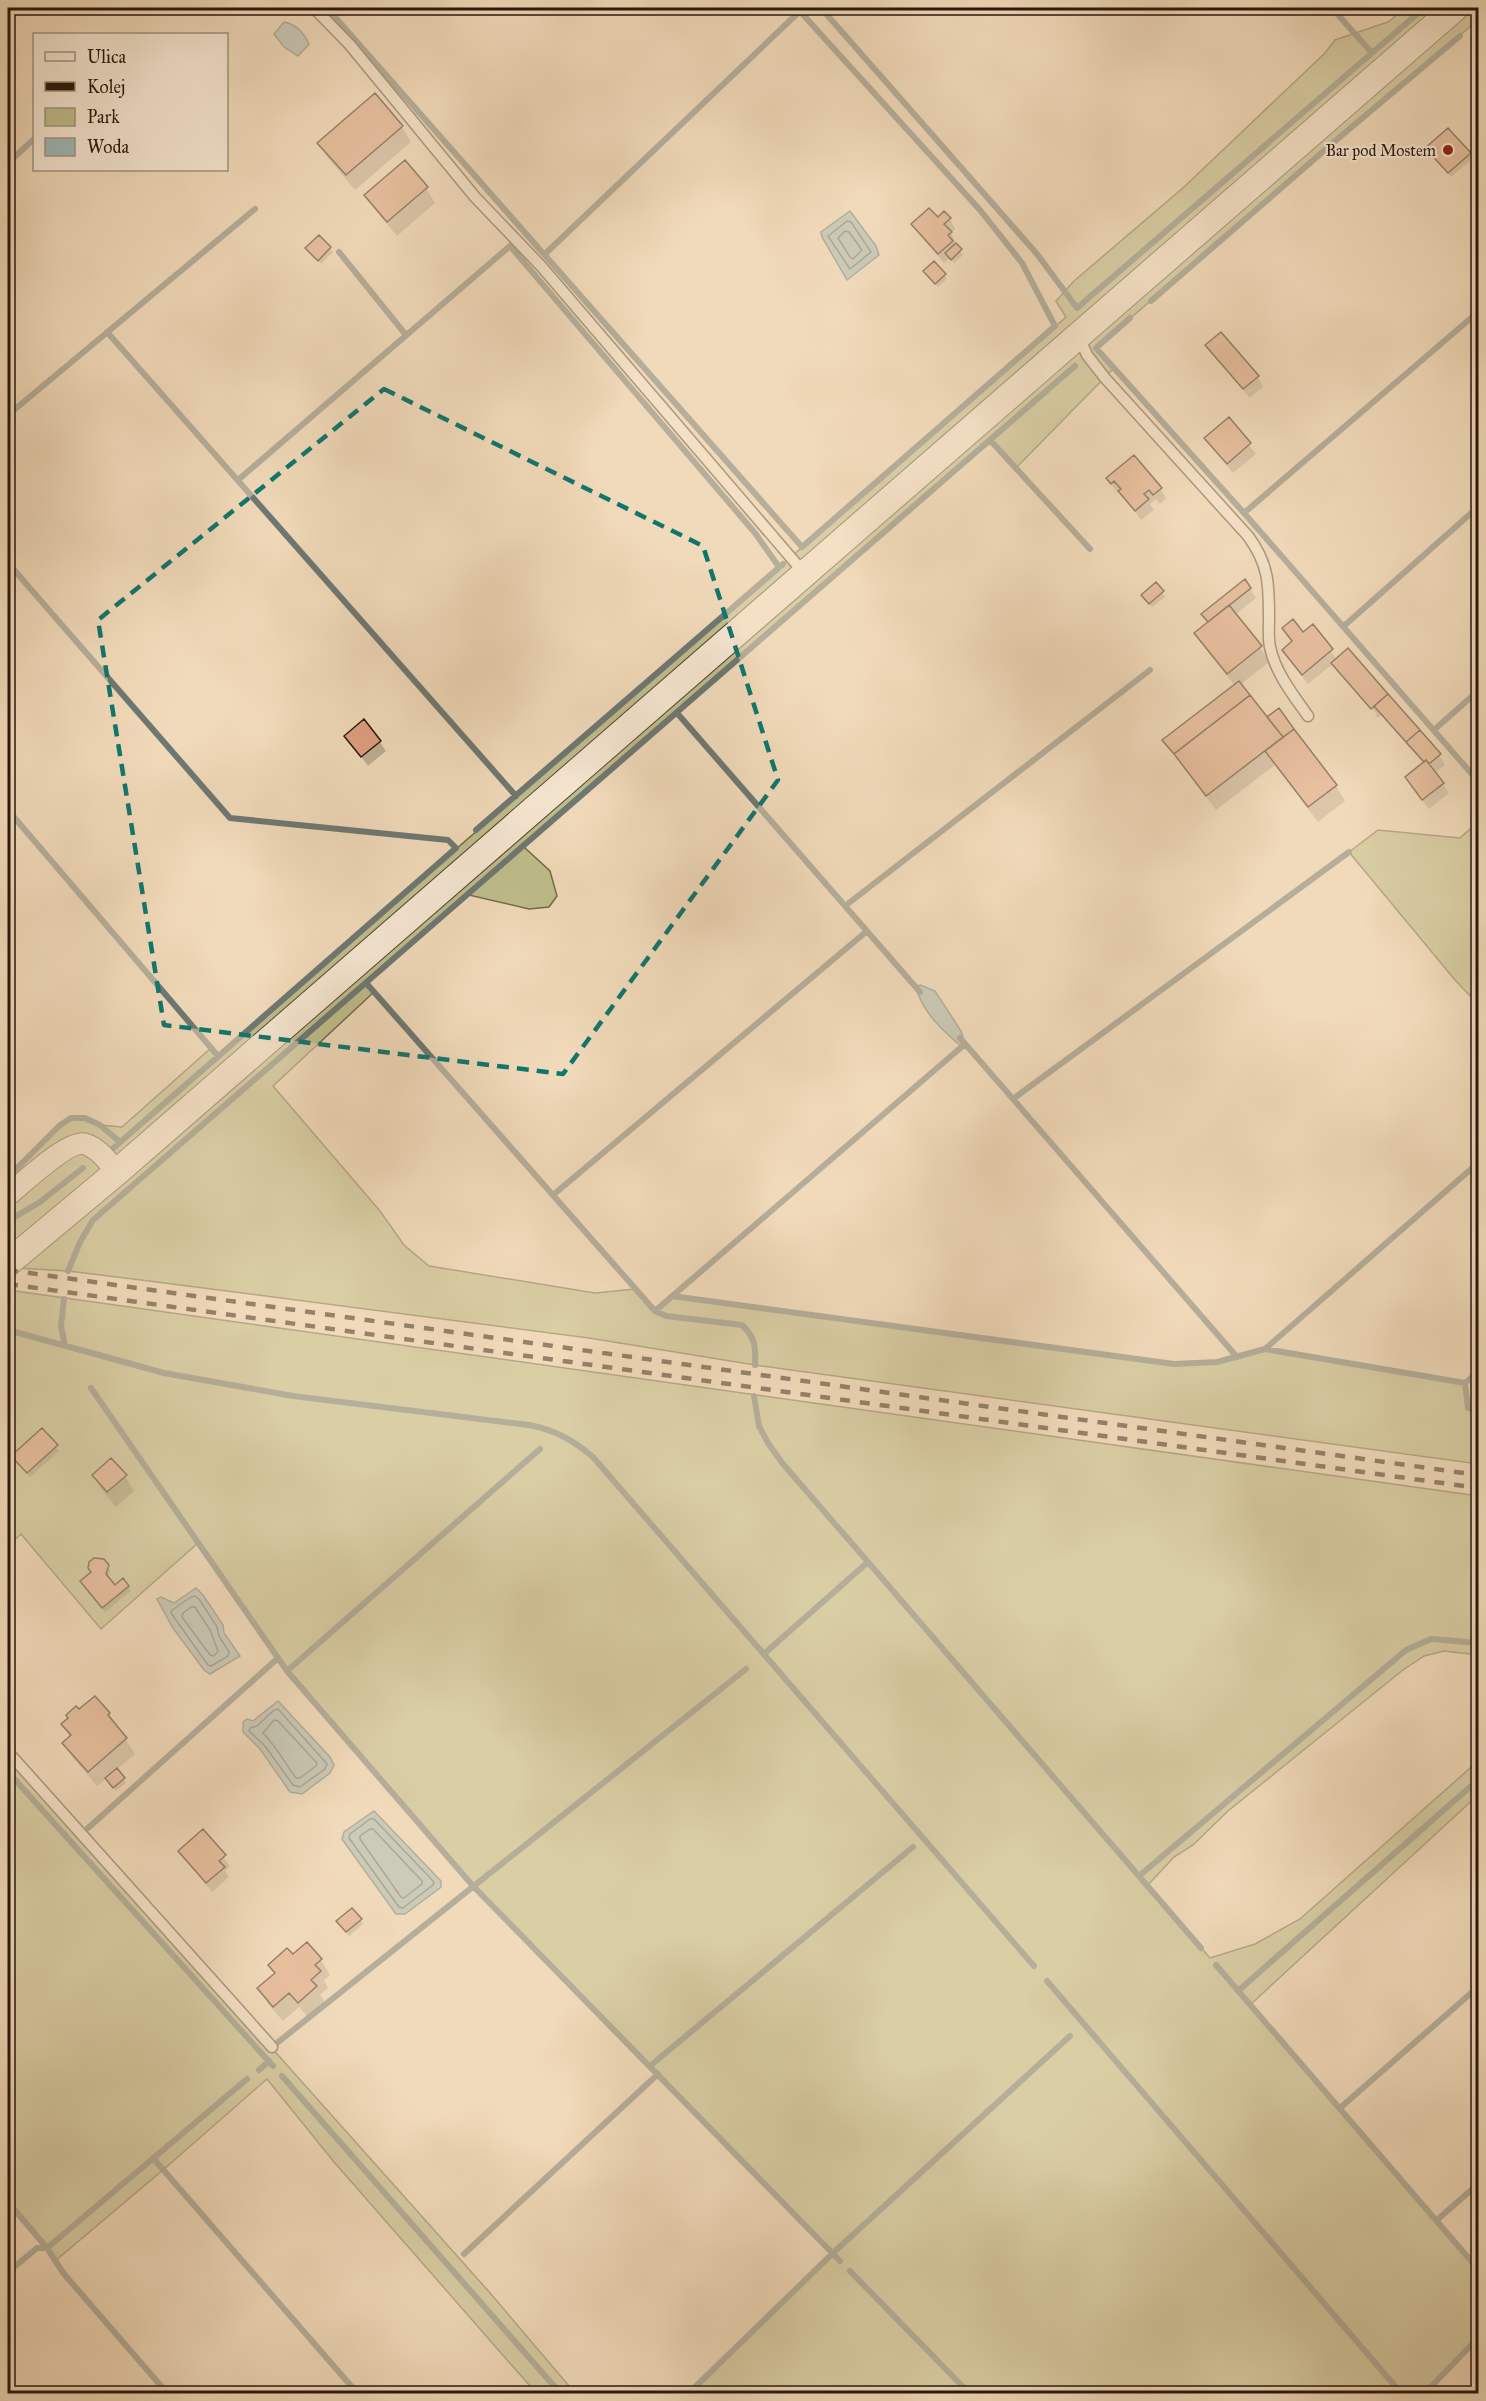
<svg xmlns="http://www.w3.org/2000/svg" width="1486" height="2401" font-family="'IM FELL Great Primer',serif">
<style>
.green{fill:#bfbe8c;stroke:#736a4c;stroke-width:1.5}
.water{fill:#9eb8b9;stroke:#6e7873;stroke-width:1.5}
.shadow{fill:#0003}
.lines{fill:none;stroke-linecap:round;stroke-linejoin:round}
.shore{stroke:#626862;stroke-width:1.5}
.stream{stroke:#6e7873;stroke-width:6}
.building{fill:#de9f82;stroke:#27170b;stroke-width:1.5}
.service-casing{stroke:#5a4837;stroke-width:13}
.minor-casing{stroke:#5a4837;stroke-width:23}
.tertiary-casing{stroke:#5a4837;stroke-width:28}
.service{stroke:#f6e7d2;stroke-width:10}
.minor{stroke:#f6e7d2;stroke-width:21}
.tertiary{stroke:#f6e7d2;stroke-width:26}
.rail{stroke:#27170b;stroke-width:4.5;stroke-dasharray:10 10;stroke-linecap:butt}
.marked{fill:none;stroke:#0f766e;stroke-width:4.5;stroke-dasharray:12 8;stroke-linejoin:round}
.poi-dot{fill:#8f2418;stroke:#f6e7d2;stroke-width:2}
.labels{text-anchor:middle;stroke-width:4.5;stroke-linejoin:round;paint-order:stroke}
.poi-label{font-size:16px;fill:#27170b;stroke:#f6e7d2;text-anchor:end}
</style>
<rect width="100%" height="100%" fill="#f1daba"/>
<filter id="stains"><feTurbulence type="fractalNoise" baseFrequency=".00333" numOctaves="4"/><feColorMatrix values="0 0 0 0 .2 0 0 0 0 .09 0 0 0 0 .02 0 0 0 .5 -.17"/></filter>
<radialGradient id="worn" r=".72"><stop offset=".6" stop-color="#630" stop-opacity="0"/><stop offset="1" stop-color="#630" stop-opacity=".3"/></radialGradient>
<path class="green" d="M 1405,8 L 1440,8 L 109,1164 L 8,1248 L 8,1177 L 59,1126 L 71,1118 L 85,1118 L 100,1125 L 122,1127 L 211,1048 L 219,1056 L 1066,317 L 1056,301 L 1074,281 L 1184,187 L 1325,53 L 1335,40 L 1388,22 Z
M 1472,8 L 1478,8 L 1478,20 L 1341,136 L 1096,348 L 1114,368 L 1016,468 L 989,440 L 524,847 L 550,871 L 557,896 L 549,907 L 529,909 L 469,895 L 367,983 L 374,992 L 273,1086 L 380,1211 L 404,1245 L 429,1266 L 595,1293 L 635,1289 L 655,1310 L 672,1296 L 1174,1364 L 1217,1362 L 1265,1349 L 1465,1383 L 1468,1408 L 1478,1410 L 1478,1464 L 755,1365 L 589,1338 L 149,1281 L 68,1271 L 17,1268 Z
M 1478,822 L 1478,1004 L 1455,980 L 1349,852 L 1378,830 L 1460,838 Z
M 8,1290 L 1478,1496 L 1478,1655 L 1444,1651 L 1424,1656 L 1403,1670 L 1228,1811 L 1193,1845 L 1174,1857 L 1147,1886 L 1210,1958 L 1255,1944 L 1300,1919 L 1478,1761 L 1478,1795 L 1250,2005 L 1478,2269 L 1478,2338 L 1424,2393 L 688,2393 L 833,2253 L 473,1886 L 287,1671 L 198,1543 L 101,1629 L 21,1534 L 8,1546 Z
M 8,1752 L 491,2294 L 575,2393 L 536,2393 L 334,2162 L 267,2079 L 163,2170 L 55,2261 L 47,2247 L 8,2202 Z"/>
<path class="water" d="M 284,22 C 296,24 304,33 309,44 L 298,56 L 284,47 L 274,34 Z
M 850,211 L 876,246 L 879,255 L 847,280 L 822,237 L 821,232 Z
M 920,985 L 935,991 L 961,1031 L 965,1044 L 962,1047 C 943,1031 922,1012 916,987 Z
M 196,1588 L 203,1595 L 223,1625 L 224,1633 L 240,1656 L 210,1674 L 204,1670 L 173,1628 L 157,1599 L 161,1597 L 174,1603 Z
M 278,1701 L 330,1757 L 334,1765 L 330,1773 L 302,1794 L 290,1792 L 260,1749 L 243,1732 L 243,1722 L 247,1719 L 253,1721 Z
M 374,1811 L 441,1881 L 441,1887 L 405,1914 L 396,1914 L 342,1839 L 344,1832 Z"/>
<path class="shadow" d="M 402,127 L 411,142 L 355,190 L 328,158 L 319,143 Z
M 1430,152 L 1469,154 L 1472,159 L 1451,177 Z
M 426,188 L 435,203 L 397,236 L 375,210 L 366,195 Z
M 938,219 L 950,219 L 955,229 L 951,233 L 956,243 L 954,244 L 963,255 L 954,263 L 950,258 L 944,263 L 919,234 L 913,224 Z
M 319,237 L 333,252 L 321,264 L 307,249 Z
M 944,275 L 947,279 L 938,287 L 928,276 Z
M 1207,345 L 1258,377 L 1263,387 L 1250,398 L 1213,355 Z
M 1229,419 L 1256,454 L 1233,473 L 1206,438 Z
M 1108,478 L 1160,489 L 1166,498 L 1160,504 L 1156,499 L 1150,504 L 1154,510 L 1141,520 L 1120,491 L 1118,493 L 1114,488 Z
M 1156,584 L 1165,597 L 1152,607 L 1145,599 Z
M 1250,588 L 1256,598 L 1235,615 L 1260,647 L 1269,662 L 1240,685 L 1272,725 L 1278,710 L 1336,786 L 1345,801 L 1318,822 L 1275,765 L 1216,810 L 1178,759 L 1235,686 L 1205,648 L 1196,633 L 1208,623 L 1203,614 Z
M 1313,626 L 1337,660 L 1439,755 L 1445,765 L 1435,773 L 1449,793 L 1429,809 L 1412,787 L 1424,764 L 1381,715 L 1378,718 L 1375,715 L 1377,714 L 1334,663 L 1308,684 L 1289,660 L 1283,650 L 1293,642 L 1284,628 L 1303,634 Z
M 346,736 L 380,742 L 386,751 L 368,766 Z
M 42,1430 L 59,1451 L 30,1477 L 13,1456 Z
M 93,1475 L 125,1476 L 134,1491 L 116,1507 L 102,1490 Z
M 107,1566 L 110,1571 L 108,1579 L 115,1587 L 123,1580 L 131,1591 L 105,1612 L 84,1586 L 93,1573 Z
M 8,1654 L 16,1667 L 10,1672 L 13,1679 L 8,1684 Z
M 79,1712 L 109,1714 L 135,1754 L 116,1770 L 126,1783 L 116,1791 L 106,1779 L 97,1786 L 73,1758 L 64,1743 L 70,1738 L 63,1725 Z
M 203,1831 L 230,1866 L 225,1871 L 229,1877 L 212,1892 L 180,1851 Z
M 360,1920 L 363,1924 L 349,1936 L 341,1926 Z
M 293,1957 L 321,1960 L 330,1975 L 324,1980 L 328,1988 L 320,1995 L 325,2002 L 308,2017 L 299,2007 L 283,2021 L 268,2004 L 259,1988 L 275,1974 L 270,1965 Z"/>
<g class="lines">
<path class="shore" d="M 847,221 L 851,222 L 871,252 L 850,269 L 828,236 Z
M 845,231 L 849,232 L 862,250 L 853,259 L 850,257 L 838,238 Z
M 191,1597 L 195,1596 L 199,1599 L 217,1627 L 219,1636 L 229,1652 L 228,1656 L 211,1666 L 208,1665 L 171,1613 L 172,1610 Z
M 191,1607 L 195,1607 L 210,1630 L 218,1651 L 214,1656 L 210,1655 L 182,1617 L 183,1613 Z
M 278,1709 L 327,1764 L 325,1769 L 300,1787 L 293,1785 L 265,1746 L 249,1731 L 250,1728 L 257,1726 L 274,1710 Z
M 274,1720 L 278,1721 L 317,1763 L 316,1766 L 300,1778 L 296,1778 C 285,1763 276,1746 263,1733 Z
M 370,1819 L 374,1819 L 434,1882 L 433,1885 L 403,1908 L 399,1907 L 349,1838 L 350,1834 Z
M 370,1829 L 373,1829 L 422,1881 L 422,1884 L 404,1898 L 401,1897 L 360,1839 L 360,1836 Z"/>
<path class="stream" d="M 327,8 L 802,547 L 1055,326 L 1022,263 L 980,210 L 797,8
M 821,8 L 1037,254 L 1077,308 L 1424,8
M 1332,8 L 1372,53
M 8,163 L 34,139
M 339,252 L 406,335
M 546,253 L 800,11
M 1151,301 L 1341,136 L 1460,36
M 1130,318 L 1096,348 L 1244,513 L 1478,781
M 107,332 L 516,796
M 8,415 L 255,209
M 990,440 L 1090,549
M 238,480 L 510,246 L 755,533 L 779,567
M 1244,513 L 1478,312
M 8,563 L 230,818 L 448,840 L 456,848 L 110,1151
M 1344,626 L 1478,507
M 677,713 L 920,992
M 1435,729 L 1478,691
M 8,810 L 218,1056
M 476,830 L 783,564
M 845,906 L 1150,670
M 367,984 L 655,1311 L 666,1316 L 742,1325 C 755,1337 756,1347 755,1365
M 960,1038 L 1237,1357
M 1013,1099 L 1349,852
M 8,1177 L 59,1126 L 71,1118 L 85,1118 L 100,1125 L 120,1142
M 553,1195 L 867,931
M 8,1221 L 40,1202 L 83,1168
M 68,1271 L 80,1242 L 93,1220 L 1075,366
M 672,1296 L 1174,1364 L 1217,1362 L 1265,1349 L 1465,1383 L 1468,1408 L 1478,1410
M 64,1299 L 61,1326 L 65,1346
M 655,1311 L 965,1044
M 8,1330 L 164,1373 L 293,1396 L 529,1425 C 555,1430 573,1440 593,1457 L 1034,1966
M 1265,1349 L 1478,1163
M 1465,1383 L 1478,1372
M 91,1388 L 287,1671 L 473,1886 L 840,2261
M 754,1396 L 759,1426 L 768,1443 L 783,1464 L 868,1562
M 765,1653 L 868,1562 L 1201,1948
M 287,1671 L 540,1449
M 8,1772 L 273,2066
M 88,1828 L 278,1658
M 1139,1876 L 1406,1650 L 1431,1639 L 1478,1643
M 1216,1965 L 1478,2269
M 1047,1981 L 1402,2394
M 1238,1991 L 1478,1780
M 277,2043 L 746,1669
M 650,2066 L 913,1847
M 259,2070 L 269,2061
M 282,2076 L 561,2394
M 1340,2108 L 1478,1987
M 153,2158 L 358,2394
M 8,2202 L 47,2248 L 64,2274 L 168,2394
M 1437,2220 L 1478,2184
M 464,2254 L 658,2074
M 850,2271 L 970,2394
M 8,2272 L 37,2248 L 47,2248 L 247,2079
M 688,2394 L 833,2253 L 1070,2036
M 1424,2394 L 1478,2338"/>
</g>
<path class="building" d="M 375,93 L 403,126 L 346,175 L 317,143 Z
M 1448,128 L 1471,153 L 1448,173 L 1425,148 Z
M 405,160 L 428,187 L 387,222 L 364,195 Z
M 929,208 L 938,217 L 944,211 L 951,218 L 944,224 L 952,232 L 948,235 L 953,241 L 938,254 L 911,224 Z
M 319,235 L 331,247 L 318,261 L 305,248 Z
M 956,243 L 962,249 L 951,260 L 945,253 Z
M 934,261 L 946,274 L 935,284 L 923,271 Z
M 1221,332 L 1259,376 L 1243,389 L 1205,345 Z
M 1229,417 L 1251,443 L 1227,464 L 1204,438 Z
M 1134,455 L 1162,488 L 1153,495 L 1149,490 L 1144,494 L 1149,499 L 1135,511 L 1118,491 L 1121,489 L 1114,481 L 1111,484 L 1106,478 Z
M 1245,579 L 1251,588 L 1208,622 L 1201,614 Z
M 1156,582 L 1164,591 L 1149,604 L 1141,595 Z
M 1229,605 L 1262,646 L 1227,674 L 1194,633 Z
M 1293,619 L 1303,632 L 1313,624 L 1333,649 L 1302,675 L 1282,650 L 1292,641 L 1282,628 Z
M 1348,648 L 1388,694 L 1371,709 L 1331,663 Z
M 1239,681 L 1250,695 L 1174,754 L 1162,740 Z
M 1388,694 L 1420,730 L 1406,742 L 1374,706 Z
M 1250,695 L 1283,737 L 1206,796 L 1174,754 Z
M 1279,708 L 1294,729 L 1283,737 L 1267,717 Z
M 364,719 L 381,741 L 361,757 L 344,736 Z
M 1294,729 L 1337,785 L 1308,807 L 1265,751 Z
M 1420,730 L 1441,754 L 1429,764 L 1426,760 L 1424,762 L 1406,742 Z
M 1426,760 L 1444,783 L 1422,800 L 1405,777 Z
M 42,1428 L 58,1445 L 27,1473 L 11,1456 Z
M 111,1458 L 127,1475 L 107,1492 L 92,1475 Z
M 94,1558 L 104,1559 L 109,1565 L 106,1574 L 115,1585 L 123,1578 L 129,1586 L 102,1608 L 80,1581 L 91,1572 L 88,1568 L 89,1562 Z
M 95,1696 L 110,1713 L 108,1715 L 127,1738 L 88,1772 L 62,1743 L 71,1735 L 61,1724 L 68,1718 L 66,1715 L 76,1706 L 79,1709 Z
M 117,1768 L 125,1778 L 113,1788 L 105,1778 Z
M 203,1829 L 226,1855 L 219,1861 L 225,1867 L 206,1883 L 178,1851 Z
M 352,1908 L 362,1919 L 346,1932 L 336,1921 Z
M 307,1942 L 322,1959 L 315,1965 L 321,1971 L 311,1980 L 317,1986 L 298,2003 L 289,1993 L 273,2007 L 257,1988 L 275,1973 L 268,1965 L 287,1948 L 293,1954 Z"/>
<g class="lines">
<g class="service-casing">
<path id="service" d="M 314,8 L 350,45 L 475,197 L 541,266 L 805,574
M 1079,337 L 1087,355 L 1105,378 L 1248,536 C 1269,564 1269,585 1269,619 C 1269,628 1268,638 1270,647 C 1275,672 1293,695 1308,716
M 8,1752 L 272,2047"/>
</g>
<g class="minor-casing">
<path id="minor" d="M 8,1195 C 22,1184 69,1139 85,1144 C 99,1148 108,1162 117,1172"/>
</g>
<g class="tertiary-casing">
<path id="tertiary" d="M 8,1263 L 117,1172 L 1455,8"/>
</g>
<use href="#service" class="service"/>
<use href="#minor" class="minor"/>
<use href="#tertiary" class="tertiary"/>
<path class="rail" d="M 8,1270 L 1478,1475
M 8,1284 L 1478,1488"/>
</g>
<path d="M0 0H1486V2401H0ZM 384,389 L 703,546 L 778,780 L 563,1074 L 164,1025 L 98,620 Z" fill="#f1daba" fill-opacity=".55" fill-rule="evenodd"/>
<path class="marked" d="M 384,389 L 703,546 L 778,780 L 563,1074 L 164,1025 L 98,620 Z"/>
<circle class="poi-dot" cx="1448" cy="150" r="6"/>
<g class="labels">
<g class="poi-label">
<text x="1436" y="156">Bar pod Mostem</text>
</g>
</g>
<rect width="1486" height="2401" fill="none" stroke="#f1daba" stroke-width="30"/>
<rect x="9" y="9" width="1468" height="2383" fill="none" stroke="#27170b" stroke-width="3"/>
<rect x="15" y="15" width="1456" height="2371" fill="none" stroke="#27170b" stroke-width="1.5"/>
<rect x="33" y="33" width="195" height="138" fill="#f6e7d2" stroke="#a39482" stroke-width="1.5"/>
<rect x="45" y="52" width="30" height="9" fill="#f6e7d2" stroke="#a39482" stroke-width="1.5"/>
<text x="87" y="63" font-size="18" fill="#27170b">Ulica</text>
<rect x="45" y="82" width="30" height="9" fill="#27170b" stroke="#a39482" stroke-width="1.5"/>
<text x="87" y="93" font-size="18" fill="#27170b">Kolej</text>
<rect x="45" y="108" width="30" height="18" fill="#bfbe8c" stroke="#a39482" stroke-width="1.5"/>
<text x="87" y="123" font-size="18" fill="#27170b">Park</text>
<rect x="45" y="138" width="30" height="18" fill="#9eb8b9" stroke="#a39482" stroke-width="1.5"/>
<text x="87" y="153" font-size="18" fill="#27170b">Woda</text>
<rect width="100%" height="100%" filter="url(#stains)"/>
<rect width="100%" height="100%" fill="url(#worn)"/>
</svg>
